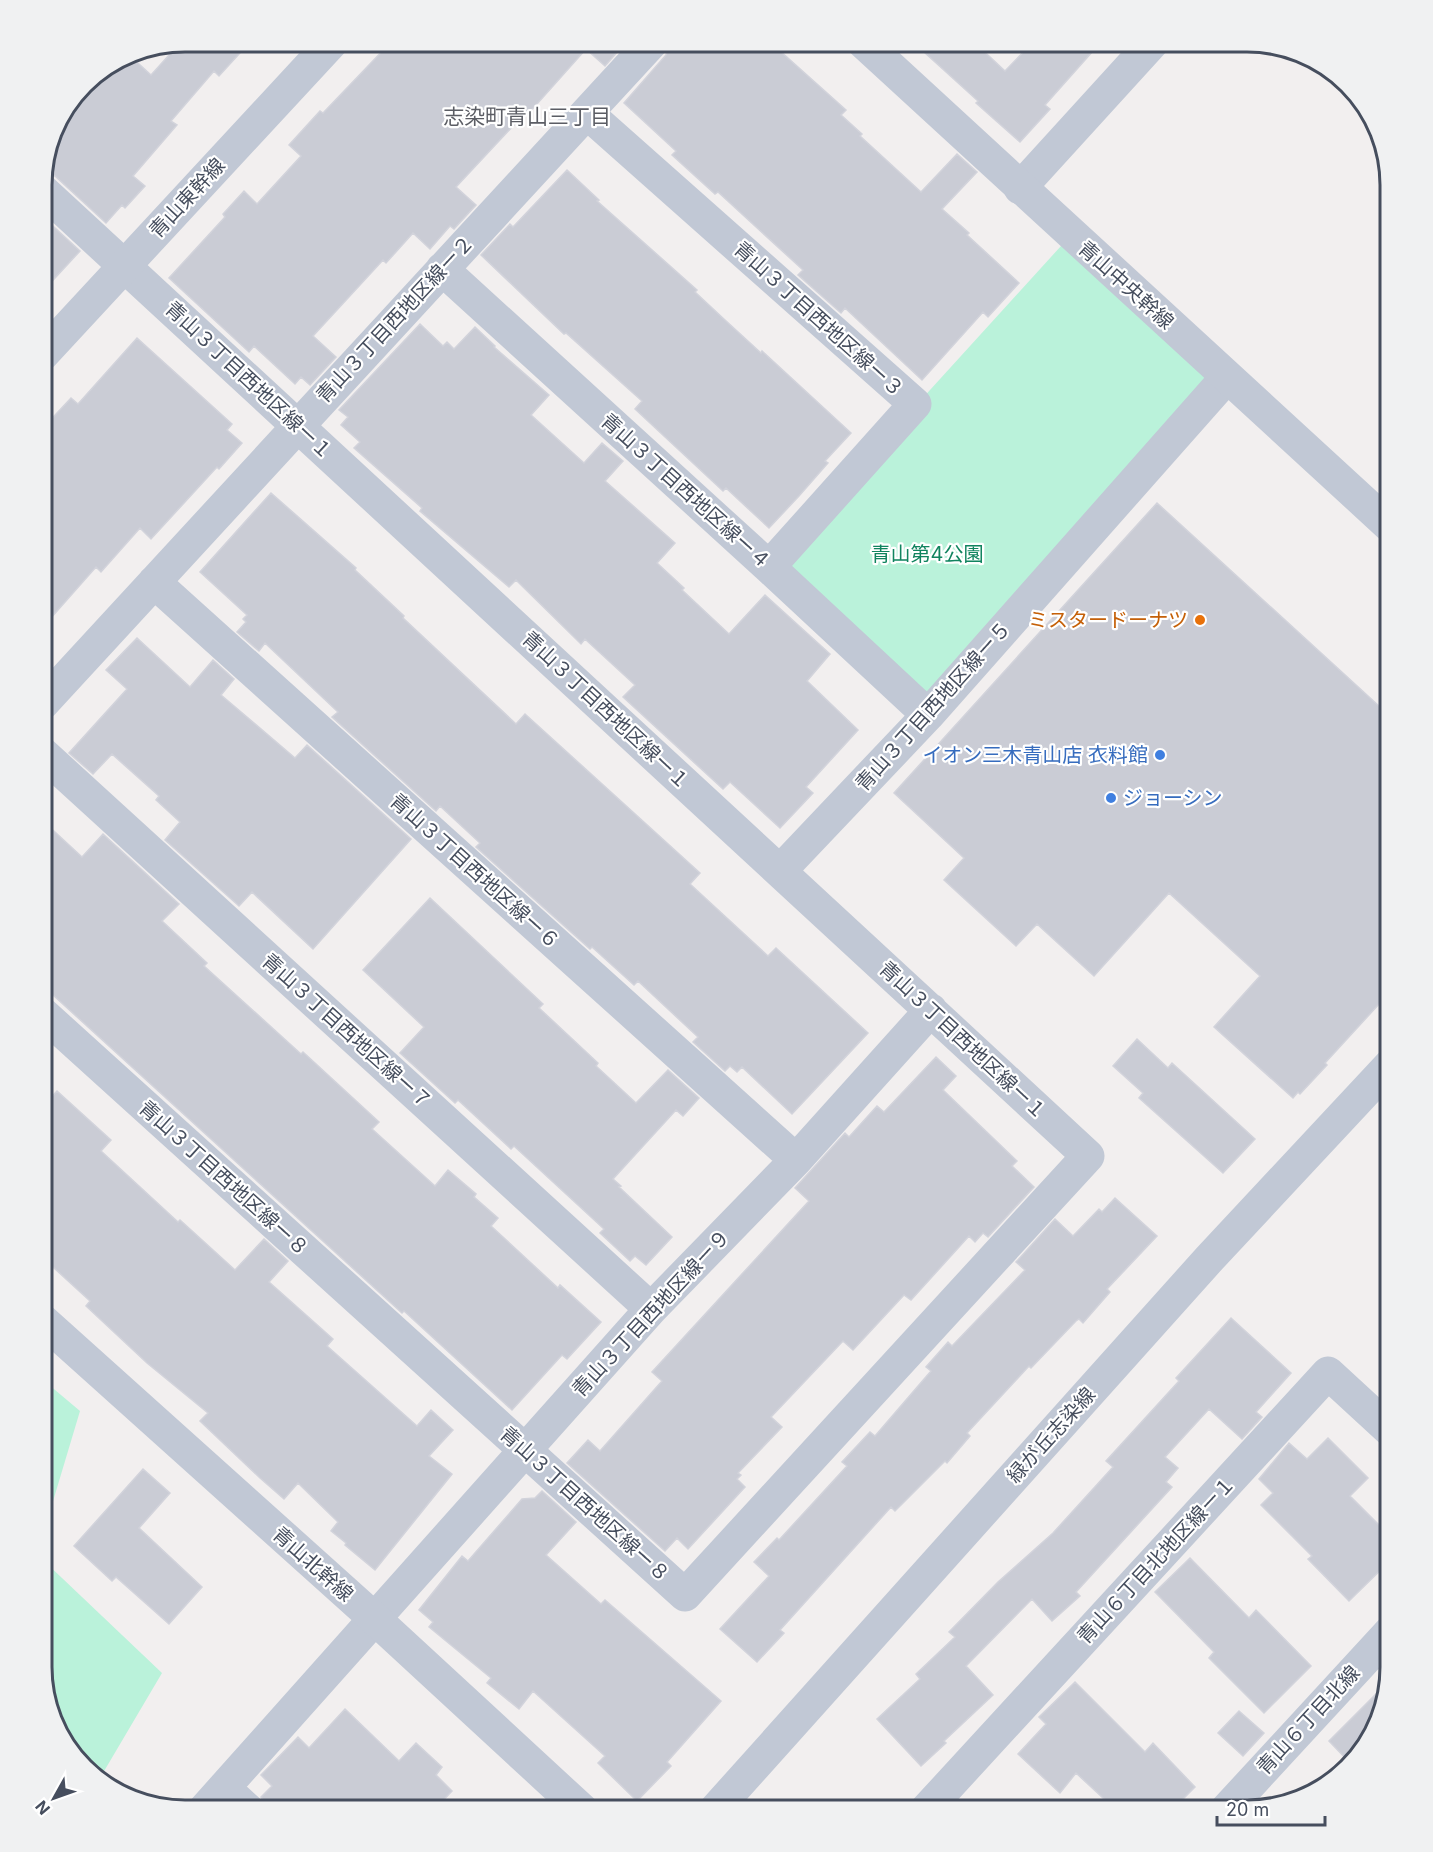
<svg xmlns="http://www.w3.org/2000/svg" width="1433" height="1852" font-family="Inter,'Noto Sans JP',sans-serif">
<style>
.green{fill:#baf2da}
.building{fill:#caccd5;stroke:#d2d3db;stroke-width:1.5}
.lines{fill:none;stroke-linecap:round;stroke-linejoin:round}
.minor{stroke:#c1c8d5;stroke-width:33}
.tertiary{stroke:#c1c8d5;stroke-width:33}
.food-dot{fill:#e8710a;stroke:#fff;stroke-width:2}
.shop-dot{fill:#3f7fe0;stroke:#fff;stroke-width:2}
.labels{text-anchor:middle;stroke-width:4.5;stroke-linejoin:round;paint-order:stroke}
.street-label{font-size:20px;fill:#464e5e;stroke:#fff}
.park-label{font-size:20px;fill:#11845f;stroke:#fff}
.food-label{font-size:20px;fill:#c56008;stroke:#fff;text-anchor:end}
.shop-label{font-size:20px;fill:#366cbe;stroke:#fff;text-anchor:end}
.neighbourhood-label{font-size:21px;fill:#5b5d64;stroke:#fff}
.rim{fill:none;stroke:#464e5e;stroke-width:3}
</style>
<rect width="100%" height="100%" fill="#f2efef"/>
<path class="green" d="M 1071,235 L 1227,377 L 928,715 L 769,567 Z
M 42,1379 L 80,1411 L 42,1538 Z
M 42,1559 L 162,1673 L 100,1778 L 66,1746 L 42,1667 Z"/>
<path class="building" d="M 185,42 L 250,42 L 219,76 L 214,71 L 171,121 L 177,125 L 133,176 L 145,186 L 125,208 L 122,205 L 106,223 L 55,176 L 43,172 L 57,122 L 91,78 L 128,54 L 151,75 L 180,43 Z
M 391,42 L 626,42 L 605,66 L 586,49 L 529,113 L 527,111 L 456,187 L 476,205 L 454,229 L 450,226 L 430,249 L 413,233 L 386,263 L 383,260 L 313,336 L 336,357 L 310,385 L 301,377 L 295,384 L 254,346 L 249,352 L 169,278 L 225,217 L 223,214 L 244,191 L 257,204 L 301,156 L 289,145 L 320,111 L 323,113 Z
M 670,42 L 770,42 L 846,110 L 841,115 L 862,134 L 860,136 L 921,192 L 957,154 L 977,172 L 942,209 L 969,233 L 967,235 L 1019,283 L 988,317 L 983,312 L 922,380 L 845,308 L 841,313 L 798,275 L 803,270 L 718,192 L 715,194 L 672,155 L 676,151 L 624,103 L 666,55 Z
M 913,42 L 974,42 L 1005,71 L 1033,42 L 1101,42 L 1045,105 L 1050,109 L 1020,142 L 976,103 L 978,101 Z
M 567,170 L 599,200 L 597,201 L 697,290 L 695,292 L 725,320 L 761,353 L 762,351 L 851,433 L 825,461 L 828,463 L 799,496 L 769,528 L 726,488 L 723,491 L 635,409 L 642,401 L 566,333 L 564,334 L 481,255 L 510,224 L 513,227 Z
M 42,216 L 80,251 L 42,292 Z
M 420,324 L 443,346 L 447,342 L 454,349 L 475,327 L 495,346 L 494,347 L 549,395 L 531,415 L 584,463 L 602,443 L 623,461 L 605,481 L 675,543 L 657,563 L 684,588 L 682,590 L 729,634 L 765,595 L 830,654 L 807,681 L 858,730 L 806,787 L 813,793 L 780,828 L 730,782 L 723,789 L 623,697 L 635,685 L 585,639 L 581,644 L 516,580 L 509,587 L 420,511 L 422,508 L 354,448 L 360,442 L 341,425 L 348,417 L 339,410 Z
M 137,338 L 232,424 L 227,430 L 242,443 L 219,469 L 217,467 L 151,539 L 140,528 L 101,572 L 96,567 L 42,628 L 42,429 L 71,398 L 78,404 Z
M 271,493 L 356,568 L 355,570 L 404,616 L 403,618 L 516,724 L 525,714 L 700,873 L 690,884 L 768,956 L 776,948 L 868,1033 L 792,1114 L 742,1067 L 737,1072 L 730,1066 L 725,1071 L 693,1042 L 698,1037 L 638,981 L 634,985 L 592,947 L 590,949 L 476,847 L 480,843 L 440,806 L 436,811 L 332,717 L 338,712 L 265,643 L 259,651 L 237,632 L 246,622 L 243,619 L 247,615 L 200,572 Z
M 1157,503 L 1391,717 L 1391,991 L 1325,1063 L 1327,1065 L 1300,1094 L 1298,1092 L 1293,1098 L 1214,1027 L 1260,976 L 1169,893 L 1094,976 L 1037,924 L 1016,946 L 944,880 L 964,858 L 894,793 Z
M 137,638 L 190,687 L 213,660 L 234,679 L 221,695 L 295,758 L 307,745 L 411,839 L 313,949 L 252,892 L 239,906 L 165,840 L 180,822 L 156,800 L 159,796 L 112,754 L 93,774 L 69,753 L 127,689 L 106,670 Z
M 42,820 L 82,857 L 103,834 L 179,904 L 162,921 L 207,963 L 204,966 L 301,1054 L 303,1052 L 379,1122 L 372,1129 L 435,1186 L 448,1170 L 476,1194 L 474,1197 L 498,1218 L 491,1226 L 558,1288 L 560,1285 L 601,1322 L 567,1359 L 562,1355 L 512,1410 L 404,1311 L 402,1313 L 42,985 Z
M 430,898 L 543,1004 L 539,1008 L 598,1063 L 596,1066 L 636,1103 L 668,1070 L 699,1098 L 683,1116 L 676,1110 L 613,1179 L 621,1186 L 619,1187 L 672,1237 L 646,1265 L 635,1256 L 630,1261 L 600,1233 L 604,1229 L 514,1146 L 511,1149 L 458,1100 L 455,1103 L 400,1053 L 424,1027 L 363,970 Z
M 1137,1039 L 1168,1068 L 1172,1063 L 1255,1139 L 1223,1173 L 1139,1098 L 1143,1093 L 1113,1066 Z
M 936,1057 L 956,1076 L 943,1090 L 1017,1161 L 1012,1166 L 1034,1187 L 988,1237 L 983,1233 L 975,1242 L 969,1236 L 911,1300 L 904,1295 L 853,1350 L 843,1341 L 771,1417 L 782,1427 L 738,1473 L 741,1475 L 737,1479 L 745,1487 L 688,1549 L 677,1538 L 665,1551 L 567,1463 L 588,1440 L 600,1451 L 662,1381 L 652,1372 L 809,1201 L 795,1188 L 845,1133 L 849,1137 L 877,1106 L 884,1112 Z
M 57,1091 L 111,1140 L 101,1151 L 178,1222 L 180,1220 L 235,1270 L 264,1239 L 288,1261 L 269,1282 L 333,1339 L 327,1346 L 417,1426 L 431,1410 L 453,1430 L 429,1456 L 452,1474 L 375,1570 L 345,1545 L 346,1543 L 331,1531 L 338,1522 L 298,1483 L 284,1499 L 260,1478 L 200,1421 L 208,1413 L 147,1363 L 86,1306 L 90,1301 L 42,1257 L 42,1107 Z
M 1115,1198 L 1157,1236 L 1107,1289 L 1110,1292 L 1083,1323 L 1079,1319 L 1076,1321 L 1031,1368 L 1029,1366 L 967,1433 L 970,1436 L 947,1463 L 945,1461 L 895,1511 L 891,1507 L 780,1630 L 784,1633 L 757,1662 L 720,1629 L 769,1576 L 754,1562 L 777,1538 L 779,1540 L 847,1466 L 842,1462 L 870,1432 L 875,1436 L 931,1371 L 926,1367 L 948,1342 L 952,1346 L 1025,1270 L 1016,1262 L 1055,1219 L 1073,1236 L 1099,1209 L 1102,1212 Z
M 1231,1318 L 1291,1373 L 1256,1412 L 1262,1417 L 1242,1439 L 1209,1409 L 1165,1457 L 1178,1468 L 1166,1482 L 1172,1487 L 1076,1592 L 1080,1596 L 1052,1621 L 1032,1599 L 966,1666 L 993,1695 L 944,1741 L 946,1743 L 921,1766 L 877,1719 L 920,1679 L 916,1674 L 955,1637 L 949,1632 L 998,1582 L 1053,1533 L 1113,1467 L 1106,1461 L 1179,1381 L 1176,1378 Z
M 1328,1438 L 1368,1478 L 1350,1496 L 1391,1537 L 1391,1560 L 1349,1601 L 1308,1559 L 1312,1556 L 1261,1505 L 1273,1493 L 1259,1479 L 1289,1443 L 1307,1459 Z
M 143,1469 L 170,1493 L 139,1528 L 202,1587 L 169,1624 L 116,1577 L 112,1581 L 74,1546 Z
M 542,1491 L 576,1522 L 546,1555 L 601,1604 L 605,1600 L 721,1701 L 667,1762 L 671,1766 L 637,1801 L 598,1763 L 605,1756 L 533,1691 L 519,1709 L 487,1683 L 491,1678 L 429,1627 L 433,1622 L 419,1610 L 462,1556 L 468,1561 L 522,1499 L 535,1498 Z
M 1190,1558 L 1249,1618 L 1256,1610 L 1311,1666 L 1264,1713 L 1209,1658 L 1214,1652 L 1155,1592 Z
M 1075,1682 L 1145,1752 L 1153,1743 L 1195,1787 L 1172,1810 L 1116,1810 L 1076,1773 L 1060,1793 L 1018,1754 L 1046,1724 L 1039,1717 Z
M 1387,1683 L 1372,1738 L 1349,1762 L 1329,1741 Z
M 345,1709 L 399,1761 L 416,1743 L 442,1767 L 436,1775 L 452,1791 L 434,1810 L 266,1810 L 266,1804 L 261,1797 L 272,1786 L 261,1775 L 298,1737 L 309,1748 Z
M 1239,1711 L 1264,1733 L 1243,1756 L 1218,1733 Z"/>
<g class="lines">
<path class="minor" d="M 587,113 L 915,404 L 769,567
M 1020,188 L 1153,42
M 442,269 L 769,567 L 928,715
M 154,582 L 796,1160
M 42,704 L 652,42
M 42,753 L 651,1309
M 780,871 L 928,715 L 1227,377
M 42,1013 L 685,1595 L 1088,1156 L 42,190
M 225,1789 L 248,1810
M 204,1810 L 651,1309 L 796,1160 L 931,1010
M 926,1810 L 1328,1373 L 1391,1431
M 1226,1810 L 1391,1631"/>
<path class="tertiary" d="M 863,42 L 1391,527
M 42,355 L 332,42
M 42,1320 L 375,1619 L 582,1810
M 715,1810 L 1209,1259 L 1391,1064"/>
</g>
<circle class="food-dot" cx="1200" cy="620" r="6"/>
<g class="shop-dot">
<circle cx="1160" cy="755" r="6"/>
<circle cx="1111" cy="798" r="6"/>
</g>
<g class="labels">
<g class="street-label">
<text transform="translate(187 198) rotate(-47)" y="7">青山東幹線</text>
<text transform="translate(1126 285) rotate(42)" y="7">青山中央幹線</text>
<text transform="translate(395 319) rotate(-47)" y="7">青山３丁目西地区線ー２</text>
<text transform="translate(819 319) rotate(42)" y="7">青山３丁目西地区線ー３</text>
<text transform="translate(249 380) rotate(43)" y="7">青山３丁目西地区線ー１</text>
<text transform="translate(686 491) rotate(42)" y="7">青山３丁目西地区線ー４</text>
<text transform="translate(933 706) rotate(-48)" y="7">青山３丁目西地区線ー５</text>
<text transform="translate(606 710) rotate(43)" y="7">青山３丁目西地区線ー１</text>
<text transform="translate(475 871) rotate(42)" y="7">青山３丁目西地区線ー６</text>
<text transform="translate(347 1031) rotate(42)" y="7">青山３丁目西地区線ー７</text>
<text transform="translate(963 1040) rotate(43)" y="7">青山３丁目西地区線ー１</text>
<text transform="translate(224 1178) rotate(42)" y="7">青山３丁目西地区線ー８</text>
<text transform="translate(651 1313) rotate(-47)" y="7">青山３丁目西地区線ー９</text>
<text transform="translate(1051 1435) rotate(-48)" y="7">緑が丘志染線</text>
<text transform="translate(585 1504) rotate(42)" y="7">青山３丁目西地区線ー８</text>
<text transform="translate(1156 1560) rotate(-47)" y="7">青山６丁目北地区線ー１</text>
<text transform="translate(313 1564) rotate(42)" y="7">青山北幹線</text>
<text transform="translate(1308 1720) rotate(-47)" y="7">青山６丁目北線</text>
</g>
<g class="park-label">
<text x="927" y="561">青山第4公園</text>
</g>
<g class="food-label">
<text x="1188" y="627">ミスタードーナツ</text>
</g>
<g class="shop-label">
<text x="1148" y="762">イオン三木青山店 衣料館</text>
<text x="1123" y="805" text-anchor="start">ジョーシン</text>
</g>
<g class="neighbourhood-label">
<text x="527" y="124">志染町青山三丁目</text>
</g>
</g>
<path d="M0 0H1433V1852H0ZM185 52H1247A133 133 0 0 1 1380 185V1667A133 133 0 0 1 1247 1800H185A133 133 0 0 1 52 1667V185A133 133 0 0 1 185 52Z" fill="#f0f1f2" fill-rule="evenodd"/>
<path class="rim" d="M185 52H1247A133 133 0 0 1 1380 185V1667A133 133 0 0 1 1247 1800H185A133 133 0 0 1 52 1667V185A133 133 0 0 1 185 52Z"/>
<g transform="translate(54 1798) rotate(230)" stroke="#ffffff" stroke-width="4.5" paint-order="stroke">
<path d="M0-4.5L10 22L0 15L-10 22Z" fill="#464e5e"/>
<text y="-9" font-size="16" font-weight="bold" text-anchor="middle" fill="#464e5e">N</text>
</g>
<path d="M1217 1816v9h108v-9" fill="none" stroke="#464e5e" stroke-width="3"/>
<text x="1226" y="1816" font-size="18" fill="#464e5e" stroke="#ffffff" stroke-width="4.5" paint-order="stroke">20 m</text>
</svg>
